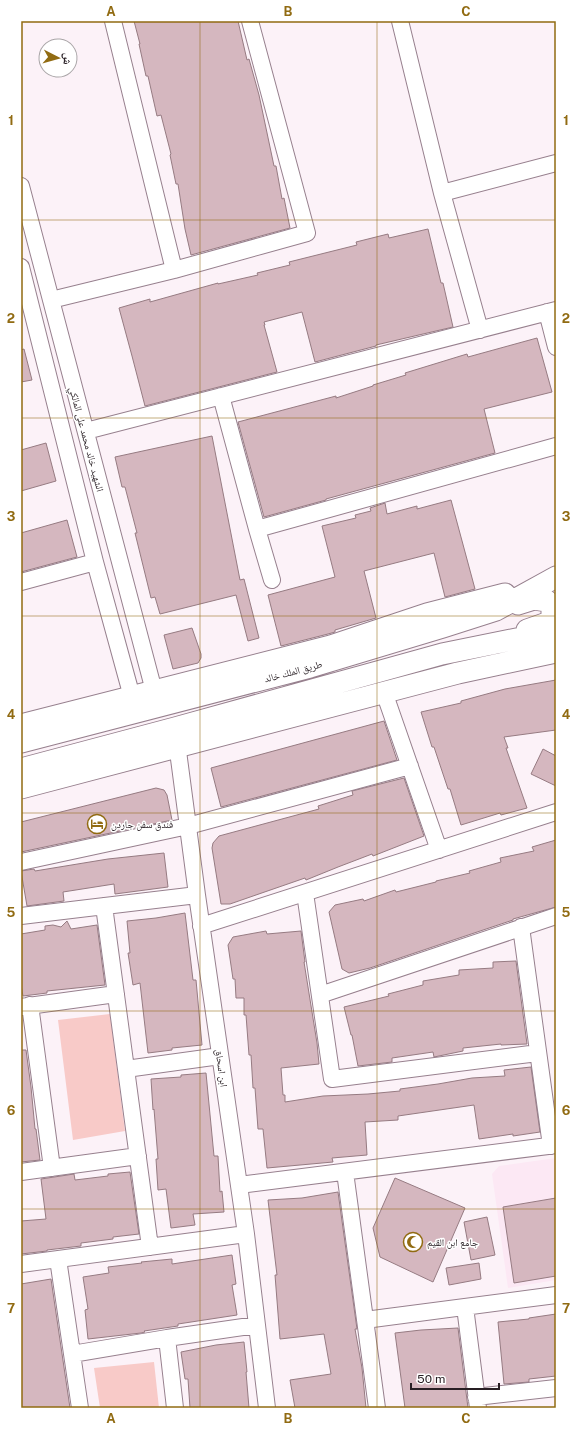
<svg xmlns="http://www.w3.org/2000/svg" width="577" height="1429" font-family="'Public Sans','Noto Naskh Arabic',sans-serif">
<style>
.built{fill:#fce8f4}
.green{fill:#f8cac8}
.building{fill:#d5b7bf;stroke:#967b82}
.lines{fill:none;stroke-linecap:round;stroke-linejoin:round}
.minor-casing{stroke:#97808e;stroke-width:18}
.major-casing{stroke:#97808e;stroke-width:23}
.minor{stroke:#fff;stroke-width:16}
.major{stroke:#fff;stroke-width:21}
.grid{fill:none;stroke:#916b12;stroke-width:1;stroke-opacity:0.55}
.labels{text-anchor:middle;stroke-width:3;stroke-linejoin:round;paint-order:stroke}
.street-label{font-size:10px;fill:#281f24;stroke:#fff}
.poi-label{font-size:10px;fill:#281f24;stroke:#fff;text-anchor:start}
.neatline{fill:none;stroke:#916b12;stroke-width:1.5}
.grid-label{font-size:13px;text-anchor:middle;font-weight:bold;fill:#916b12}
</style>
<rect width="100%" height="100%" fill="#fcf2f8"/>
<path class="built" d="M 556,1158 L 556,1280 L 508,1288 L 492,1174 L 499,1166 Z"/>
<path class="green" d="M 110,1014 L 125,1131 L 73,1140 L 58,1020 Z
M 154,1362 L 159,1408 L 100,1408 L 94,1368 Z"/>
<path class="building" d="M 134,21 L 238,21 L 247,60 L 249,59 L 259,95 L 274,166 L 276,166 L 282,199 L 284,198 L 290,228 L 191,255 L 185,229 L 178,184 L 176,184 L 170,155 L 171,154 L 161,115 L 157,116 L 148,76 L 146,76 L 139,44 L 140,44 Z
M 428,229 L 441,283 L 443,283 L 453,327 L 376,345 L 376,346 L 315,362 L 302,312 L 264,322 L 265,325 L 264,325 L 277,372 L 145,406 L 132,356 L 119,308 L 150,299 L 150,302 L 218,283 L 218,284 L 258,275 L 257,273 L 290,265 L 289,262 L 357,245 L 356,242 L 388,234 L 389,238 Z
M 537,338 L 552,392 L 484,409 L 495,453 L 326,499 L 326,500 L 264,517 L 238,422 L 336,396 L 336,398 L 373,386 L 373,385 L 406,375 L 405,373 L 467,354 L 468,357 Z
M 24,349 L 32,380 L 21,382 L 21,350 Z
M 212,436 L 240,580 L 244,579 L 259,638 L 248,641 L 236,595 L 160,614 L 155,597 L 151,598 L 135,533 L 137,533 L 125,487 L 122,487 L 115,457 Z
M 46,443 L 56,481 L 21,491 L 21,450 Z
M 451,500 L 475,589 L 445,597 L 434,553 L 364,571 L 376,618 L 335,630 L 335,632 L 328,634 L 281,646 L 268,595 L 335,577 L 322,526 L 356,518 L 355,515 L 371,511 L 370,508 L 385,503 L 387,514 L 417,506 L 417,509 Z
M 67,520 L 77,557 L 21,572 L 21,533 Z
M 192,628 L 201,654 L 201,658 L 198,663 L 173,669 L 164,635 Z
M 556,680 L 556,730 L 504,737 L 508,748 L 506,748 L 527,808 L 501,815 L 500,813 L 461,825 L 450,789 L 448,789 L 434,747 L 432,747 L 421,712 L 461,703 L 461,701 L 505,689 Z
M 384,721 L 397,760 L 221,807 L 211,768 Z
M 543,749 L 556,756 L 556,786 L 531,774 Z
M 404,778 L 424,836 L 373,856 L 372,854 L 338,867 L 306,880 L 305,878 L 230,904 L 221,904 L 212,848 L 213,843 L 219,836 L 319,809 L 318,806 L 353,795 L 352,791 Z
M 156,788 L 164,790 L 167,795 L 172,820 L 21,852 L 21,822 Z
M 556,840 L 556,907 L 513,919 L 513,920 L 370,968 L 349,973 L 342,969 L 329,912 L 335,905 L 363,899 L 364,901 L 395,890 L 396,892 L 436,882 L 436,881 L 470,873 L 469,871 L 501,862 L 500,858 L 534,851 L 532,847 Z
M 164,853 L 168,887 L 115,894 L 114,884 L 63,892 L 64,901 L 27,906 L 21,871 L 34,869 L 35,871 L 108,859 Z
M 185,913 L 193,980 L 196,980 L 202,1045 L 172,1048 L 172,1050 L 148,1053 L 140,983 L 133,985 L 128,953 L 130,953 L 127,921 L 156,918 Z
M 67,921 L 71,929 L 97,925 L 105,985 L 47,991 L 47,993 L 23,996 L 21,985 L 21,934 L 45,930 L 45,926 L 53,925 L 61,927 Z
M 266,931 L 267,934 L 301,931 L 305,962 L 304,962 L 317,1043 L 319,1064 L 281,1068 L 283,1095 L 285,1095 L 285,1102 L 323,1096 L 368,1094 L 400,1091 L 400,1089 L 438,1084 L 472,1078 L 505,1076 L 504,1070 L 531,1067 L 540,1132 L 513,1136 L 513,1134 L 479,1139 L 474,1105 L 398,1116 L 398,1120 L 365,1122 L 367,1155 L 332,1158 L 333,1162 L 267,1168 L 263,1129 L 258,1129 L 255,1088 L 253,1088 L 251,1055 L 249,1055 L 246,1015 L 244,1015 L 244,998 L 236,998 L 235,979 L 233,979 L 228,945 L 233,937 Z
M 516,961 L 527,1044 L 501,1045 L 501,1044 L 463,1048 L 463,1051 L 434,1057 L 433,1052 L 392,1058 L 392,1062 L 358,1066 L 352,1035 L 351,1035 L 344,1007 L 389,996 L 388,994 L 423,985 L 423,981 L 459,975 L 459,970 L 493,968 L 493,962 Z
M 21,1050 L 26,1050 L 31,1087 L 35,1129 L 36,1129 L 40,1160 L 21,1162 Z
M 206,1073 L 214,1156 L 218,1156 L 220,1192 L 222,1191 L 224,1212 L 193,1214 L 195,1225 L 171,1228 L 166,1189 L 158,1190 L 156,1159 L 158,1159 L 154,1109 L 153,1110 L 151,1079 L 181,1077 L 181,1075 Z
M 130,1172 L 139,1234 L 113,1237 L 113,1239 L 81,1243 L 81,1246 L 47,1250 L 47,1251 L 21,1254 L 21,1221 L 46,1219 L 41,1179 L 74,1174 L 75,1180 L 108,1176 L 108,1174 Z
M 395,1178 L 465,1208 L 433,1282 L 380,1257 L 373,1228 Z
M 338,1192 L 357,1329 L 355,1329 L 362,1368 L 366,1408 L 295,1408 L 290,1380 L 331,1374 L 324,1334 L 280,1339 L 275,1275 L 277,1275 L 268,1200 L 302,1198 Z
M 556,1198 L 556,1276 L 514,1283 L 503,1207 Z
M 487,1217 L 495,1255 L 471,1260 L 464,1222 Z
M 232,1255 L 236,1284 L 232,1285 L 237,1315 L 178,1324 L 178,1326 L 144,1331 L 145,1332 L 141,1333 L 88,1339 L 85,1310 L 88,1309 L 83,1277 L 109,1273 L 108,1267 L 142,1263 L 141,1262 L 172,1259 L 172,1264 Z
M 479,1263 L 481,1279 L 449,1285 L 446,1268 Z
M 51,1279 L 70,1408 L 21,1408 L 21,1284 Z
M 556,1314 L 556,1376 L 529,1379 L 529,1382 L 504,1384 L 498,1322 L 529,1319 L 529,1318 Z
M 458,1328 L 468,1408 L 405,1408 L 395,1333 L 421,1330 Z
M 244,1342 L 247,1372 L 246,1372 L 249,1408 L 190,1408 L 188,1379 L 185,1379 L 181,1352 L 216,1345 Z"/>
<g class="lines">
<g class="minor-casing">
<path id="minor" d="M 113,21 L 174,270
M 400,21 L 442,193 L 480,330
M 21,186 L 154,691
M 442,193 L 556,163
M 21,267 L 95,562 L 132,697
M 51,300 L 174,270 L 307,233 L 250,21
M 547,312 L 556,347
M 221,396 L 257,529
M 86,431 L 556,310
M 272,580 L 257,529 L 556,446
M 21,582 L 95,562
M 384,692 L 439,850
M 176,736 L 197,895 L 246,1234 L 267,1408
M 21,862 L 188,826 L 410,766
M 305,893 L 332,1079 L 538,1053
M 104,906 L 150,1247
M 21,916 L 197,895
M 201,926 L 556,812
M 521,927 L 551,1146
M 320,995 L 556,916
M 30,1005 L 52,1168
M 21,1007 L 116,994
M 126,1069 L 220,1056
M 21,1172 L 138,1156
M 345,1172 L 377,1408
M 239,1185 L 556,1145
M 58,1259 L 80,1408
M 21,1264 L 246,1234
M 465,1307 L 478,1408
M 365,1320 L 556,1295
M 167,1338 L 175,1408
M 72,1354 L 167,1338 L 257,1325
M 476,1397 L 556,1388"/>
</g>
<g class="major-casing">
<path id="major" d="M 518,604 L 534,599 L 547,601 L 552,608 L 552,618 L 547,623 L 527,630
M 21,725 L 331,646 L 427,614 L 505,594
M 21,742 L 310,667 L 443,627 L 496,610 L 556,577
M 21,769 L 175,728 L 442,654 L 556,631
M 21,788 L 458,673 L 556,652"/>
</g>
<use href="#minor" class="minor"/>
<use href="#major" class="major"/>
</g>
<path class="grid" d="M 200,21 L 200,1408M 377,21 L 377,1408M 21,220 L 556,220M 21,418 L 556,418M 21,616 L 556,616M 21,813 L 556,813M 21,1011 L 556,1011M 21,1209 L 556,1209"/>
<defs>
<g id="hotel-ring" transform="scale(1)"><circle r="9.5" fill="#fff" stroke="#916b12" stroke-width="1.5"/><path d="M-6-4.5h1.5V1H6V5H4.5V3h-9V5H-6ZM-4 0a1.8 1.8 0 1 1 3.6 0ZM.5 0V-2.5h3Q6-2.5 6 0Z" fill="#916b12"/></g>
<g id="mosque-ring" transform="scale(1)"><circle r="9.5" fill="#fff" stroke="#916b12" stroke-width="1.5"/><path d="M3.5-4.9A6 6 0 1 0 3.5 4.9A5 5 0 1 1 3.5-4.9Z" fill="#916b12"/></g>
</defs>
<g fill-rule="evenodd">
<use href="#hotel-ring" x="97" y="824"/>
<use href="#mosque-ring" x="413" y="1242"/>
</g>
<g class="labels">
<g class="street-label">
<text transform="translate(87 439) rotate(75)" y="4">الشهيد خالد محمد على المالكي</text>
<text transform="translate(293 671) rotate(-15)" y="4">طريق الملك خالد</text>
<text transform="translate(222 1068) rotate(82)" y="4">ابن اسحاق</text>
</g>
<g class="poi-label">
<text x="111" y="828">فندق سفن جاردن</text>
<text x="427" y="1246">جامع ابن القيم</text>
</g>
</g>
<rect width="577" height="1429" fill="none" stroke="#ffffff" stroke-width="44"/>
<g transform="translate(58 58) rotate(96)"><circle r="19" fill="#ffffff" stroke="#a9a5a7"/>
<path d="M0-3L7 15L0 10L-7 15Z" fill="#916b12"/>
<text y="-6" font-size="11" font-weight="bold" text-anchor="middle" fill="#281f24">ش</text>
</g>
<path d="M411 1383v6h88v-6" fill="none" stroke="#281f24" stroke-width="2"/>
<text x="417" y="1383" font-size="12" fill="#281f24" stroke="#ffffff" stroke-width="3" paint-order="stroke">50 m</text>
<rect x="22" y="22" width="533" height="1385" class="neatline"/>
<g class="grid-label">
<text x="111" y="16">A</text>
<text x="288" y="16">B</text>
<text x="466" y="16">C</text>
<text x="11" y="125">1</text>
<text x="566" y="125">1</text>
<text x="11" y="323">2</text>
<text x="566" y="323">2</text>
<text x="11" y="521">3</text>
<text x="566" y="521">3</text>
<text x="11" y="719">4</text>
<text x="566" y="719">4</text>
<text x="11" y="917">5</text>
<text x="566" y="917">5</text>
<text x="11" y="1115">6</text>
<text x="566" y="1115">6</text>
<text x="11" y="1313">7</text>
<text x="566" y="1313">7</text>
<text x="111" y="1423">A</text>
<text x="288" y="1423">B</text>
<text x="466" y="1423">C</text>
</g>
</svg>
